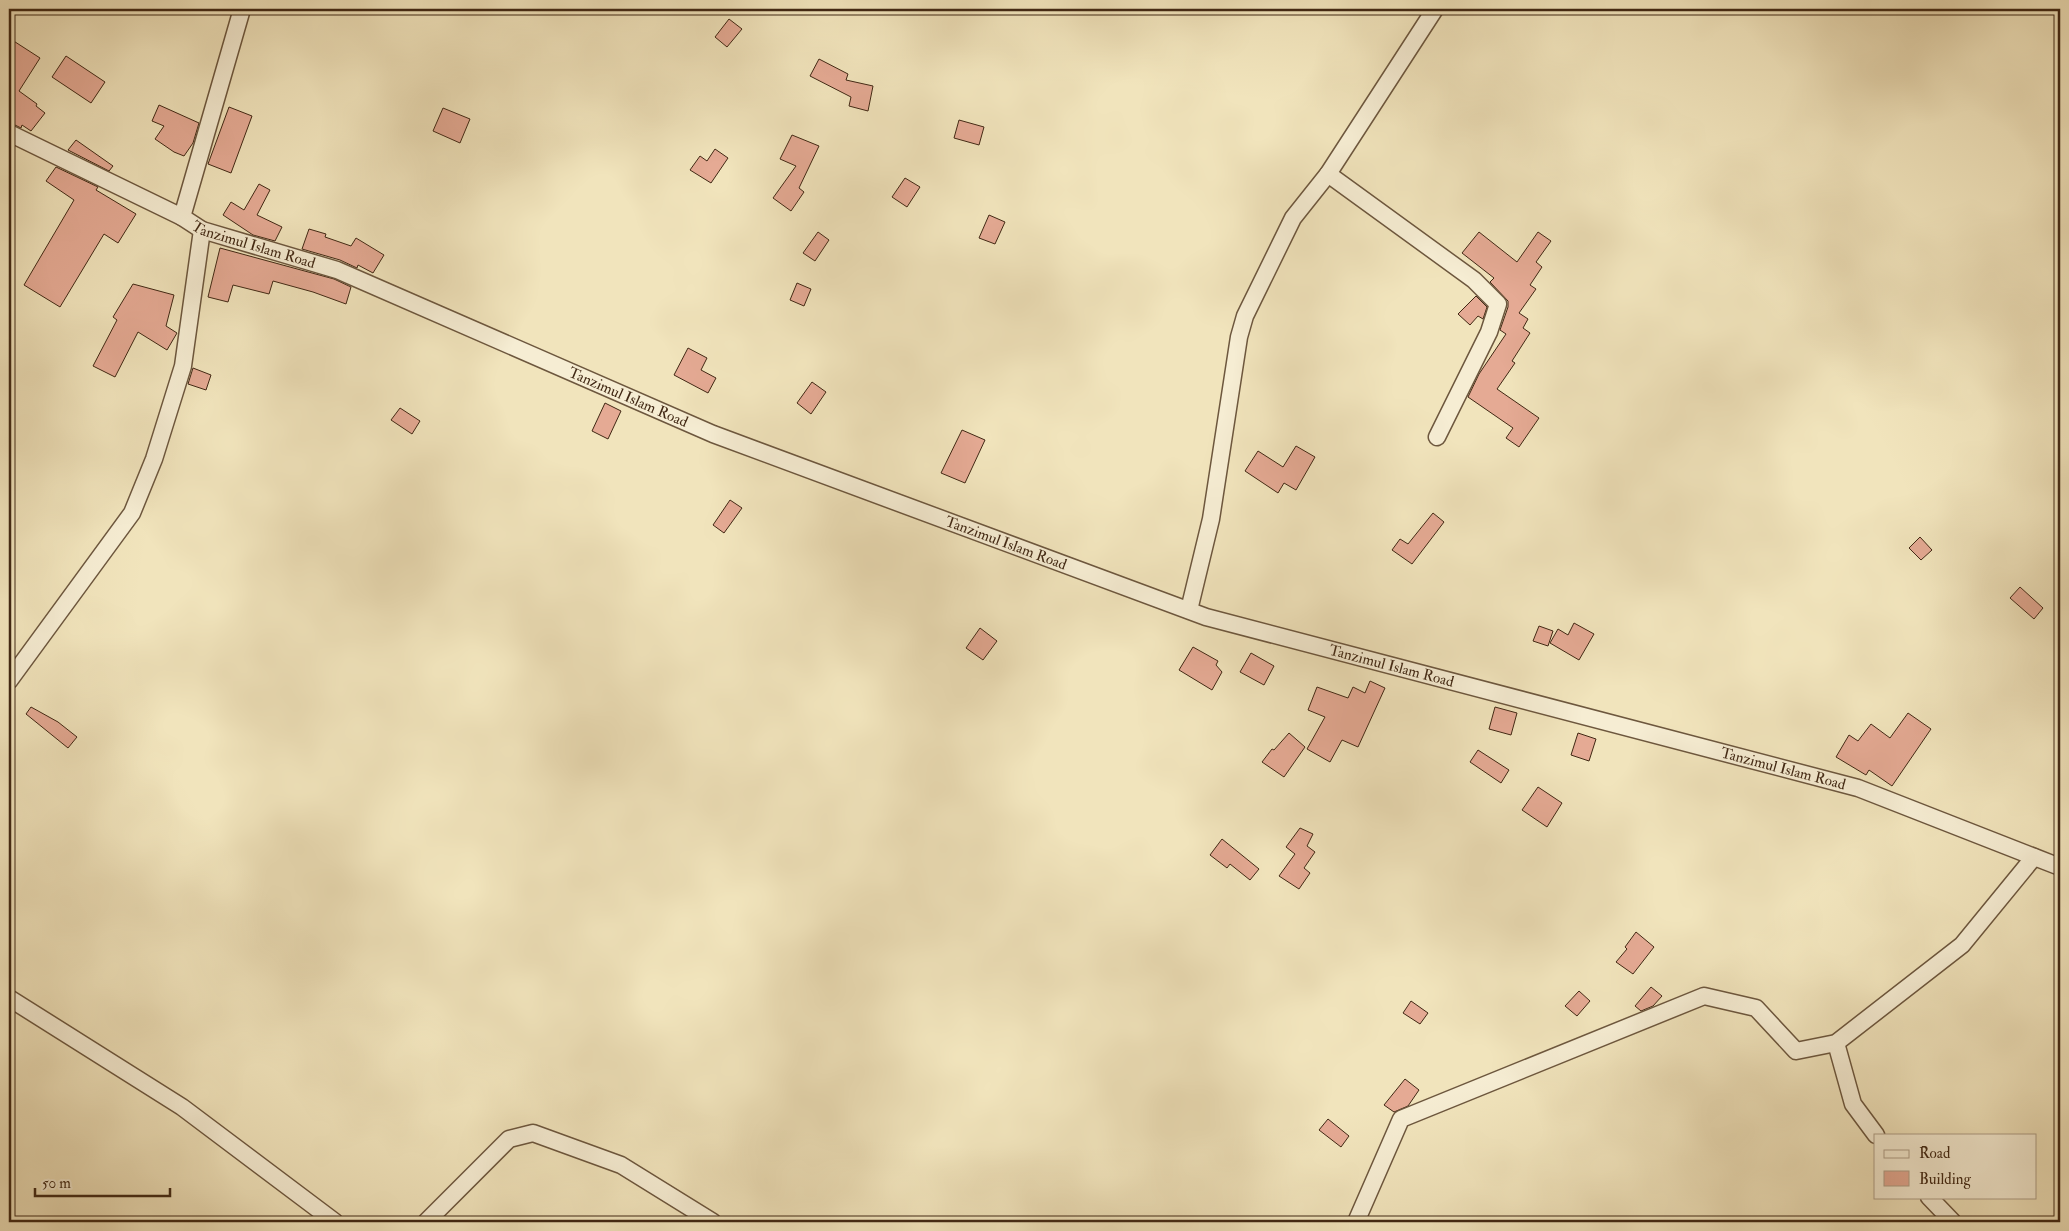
<svg xmlns="http://www.w3.org/2000/svg" width="2069" height="1231" font-family="'IM FELL Double Pica',serif">
<style>
.building{fill:#e5aa94;stroke:#412814}
.lines{fill:none;stroke-linecap:round;stroke-linejoin:round}
.minor-casing{stroke:#6d573e;stroke-width:19}
.minor{stroke:#f6edd3;stroke-width:16}
.labels{text-anchor:middle;stroke-width:4;stroke-linejoin:round;paint-order:stroke}
.street-label{font-size:15px;fill:#412814;stroke:#f6edd3}
</style>
<rect width="100%" height="100%" fill="#f1e4bc"/>
<filter id="stains"><feTurbulence type="fractalNoise" baseFrequency=".004" numOctaves="4"/><feColorMatrix values="0 0 0 0 .2 0 0 0 0 .09 0 0 0 0 .02 0 0 0 .5 -.17"/></filter>
<radialGradient id="worn" r=".72"><stop offset=".6" stop-color="#630" stop-opacity="0"/><stop offset="1" stop-color="#630" stop-opacity=".3"/></radialGradient>
<path class="building" d="M 729,19 L 742,29 L 727,47 L 715,37 Z
M 9,38 L 40,58 L 19,91 L 37,104 L 36,106 L 45,113 L 31,131 L 22,125 L 21,128 L 9,122 Z
M 66,56 L 105,82 L 91,103 L 52,77 Z
M 819,59 L 848,74 L 846,80 L 873,86 L 868,111 L 849,106 L 851,97 L 810,76 Z
M 159,105 L 199,123 L 193,143 L 184,156 L 174,152 L 155,139 L 164,126 L 152,121 Z
M 229,107 L 252,116 L 231,173 L 208,164 Z
M 443,108 L 470,119 L 460,143 L 433,131 Z
M 959,120 L 984,127 L 979,145 L 954,138 Z
M 792,135 L 819,146 L 799,188 L 804,192 L 791,211 L 773,198 L 796,166 L 780,159 Z
M 76,140 L 113,166 L 109,171 L 68,150 Z
M 715,149 L 728,158 L 711,183 L 690,170 L 700,156 L 707,161 Z
M 56,167 L 98,187 L 96,190 L 136,214 L 118,243 L 104,234 L 60,307 L 24,285 L 74,200 L 46,181 Z
M 905,178 L 920,187 L 907,207 L 892,197 Z
M 259,184 L 270,190 L 257,215 L 282,227 L 275,241 L 253,235 L 223,215 L 231,202 L 244,210 Z
M 989,215 L 1005,222 L 995,244 L 979,238 Z
M 309,229 L 326,234 L 325,237 L 351,246 L 356,238 L 384,255 L 373,273 L 358,265 L 357,268 L 340,260 L 302,249 Z
M 818,232 L 829,240 L 815,261 L 803,253 Z
M 1479,232 L 1517,262 L 1538,232 L 1551,241 L 1536,262 L 1542,267 L 1530,285 L 1536,289 L 1519,313 L 1528,319 L 1523,328 L 1530,333 L 1512,361 L 1515,363 L 1497,389 L 1539,418 L 1519,447 L 1506,438 L 1513,428 L 1468,397 L 1479,374 L 1506,334 L 1500,330 L 1508,307 L 1508,301 L 1490,282 L 1494,278 L 1462,253 Z
M 220,248 L 334,279 L 351,287 L 346,304 L 313,292 L 273,281 L 269,294 L 233,285 L 228,302 L 208,297 Z
M 797,283 L 811,289 L 804,306 L 790,300 Z
M 133,284 L 174,295 L 166,326 L 177,333 L 167,350 L 138,332 L 115,377 L 93,366 L 117,320 L 113,317 Z
M 1476,296 L 1487,307 L 1483,319 L 1478,316 L 1470,325 L 1458,314 Z
M 688,348 L 707,358 L 701,370 L 716,378 L 708,393 L 674,375 Z
M 193,368 L 211,375 L 206,390 L 188,384 Z
M 812,382 L 826,392 L 811,414 L 797,403 Z
M 605,403 L 621,411 L 608,439 L 592,431 Z
M 400,408 L 420,421 L 412,434 L 391,420 Z
M 962,430 L 985,440 L 965,483 L 941,473 Z
M 1296,446 L 1315,457 L 1296,490 L 1284,483 L 1278,493 L 1245,471 L 1258,451 L 1283,467 Z
M 730,500 L 742,508 L 724,533 L 713,525 Z
M 1433,513 L 1444,522 L 1412,564 L 1392,550 L 1400,539 L 1408,544 Z
M 1920,537 L 1932,550 L 1921,560 L 1909,548 Z
M 2020,587 L 2043,608 L 2034,619 L 2010,598 Z
M 1574,623 L 1594,634 L 1579,660 L 1550,643 L 1558,629 L 1568,635 Z
M 1539,626 L 1553,631 L 1548,646 L 1533,641 Z
M 980,628 L 997,641 L 983,660 L 966,648 Z
M 1193,647 L 1218,661 L 1216,665 L 1222,672 L 1212,690 L 1179,670 Z
M 1251,653 L 1274,666 L 1264,685 L 1240,672 Z
M 1370,681 L 1385,688 L 1358,747 L 1342,740 L 1330,762 L 1307,749 L 1325,717 L 1308,710 L 1317,687 L 1348,698 L 1353,687 L 1365,693 Z
M 31,707 L 58,722 L 77,737 L 68,748 L 26,714 Z
M 1495,707 L 1517,713 L 1511,735 L 1489,729 Z
M 1908,713 L 1931,729 L 1892,786 L 1869,770 L 1866,775 L 1836,757 L 1849,735 L 1858,741 L 1871,724 L 1890,738 Z
M 1289,733 L 1305,747 L 1284,777 L 1262,762 L 1272,749 L 1274,750 Z
M 1578,733 L 1596,739 L 1589,761 L 1571,755 Z
M 1478,750 L 1509,770 L 1501,783 L 1470,762 Z
M 1538,787 L 1562,803 L 1547,827 L 1522,810 Z
M 1300,828 L 1313,834 L 1307,846 L 1315,852 L 1304,868 L 1310,873 L 1299,889 L 1279,876 L 1295,854 L 1286,847 Z
M 1222,839 L 1259,869 L 1250,880 L 1230,864 L 1227,868 L 1210,855 Z
M 1636,932 L 1654,947 L 1633,974 L 1616,962 L 1627,949 L 1625,947 Z
M 1651,987 L 1662,996 L 1653,1006 L 1641,1011 L 1635,1006 Z
M 1579,991 L 1590,1001 L 1577,1016 L 1565,1006 Z
M 1411,1001 L 1428,1013 L 1420,1024 L 1403,1013 Z
M 1405,1079 L 1419,1090 L 1408,1106 L 1394,1112 L 1384,1105 Z
M 1328,1119 L 1349,1136 L 1341,1147 L 1319,1130 Z"/>
<g class="lines">
<g class="minor-casing">
<g id="minor">
<path id="s1" d="M 242,9 L 182,217 L 202,230 L 337,270 L 713,434 L 1206,617 L 1858,788 L 2060,867"/>
<path d="M 9,133 L 182,217"/>
<path d="M 1328,174 L 1474,280 L 1498,304 L 1489,332 L 1437,437"/>
<path d="M 1189,610 L 1211,519 L 1239,337 L 1245,316 L 1293,218 L 1328,174 L 1435,9"/>
<path d="M 9,681 L 132,513 L 154,459 L 183,366 L 202,230"/>
<path d="M 9,998 L 182,1107 L 335,1222"/>
<path d="M 1836,1043 L 1853,1104 L 1876,1135"/>
<path d="M 1929,1197 L 1953,1222"/>
<path d="M 426,1222 L 509,1139 L 533,1133 L 621,1165 L 713,1222"/>
<path d="M 1356,1222 L 1401,1119 L 1704,996 L 1756,1008 L 1796,1051 L 1836,1043 L 1962,945 L 2034,857"/>
</g>
</g>
<use href="#minor" class="minor"/>
</g>
<g class="labels">
<g class="street-label">
<text dy="5" stroke="none"><textPath href="#s1" startOffset="294">Tanzimul Islam Road</textPath></text>
<text dy="5" stroke="none"><textPath href="#s1" startOffset="699">Tanzimul Islam Road</textPath></text>
<text dy="5" stroke="none"><textPath href="#s1" startOffset="1104">Tanzimul Islam Road</textPath></text>
<text dy="5" stroke="none"><textPath href="#s1" startOffset="1509">Tanzimul Islam Road</textPath></text>
<text dy="5" stroke="none"><textPath href="#s1" startOffset="1914">Tanzimul Islam Road</textPath></text>
</g>
</g>
<rect width="2069" height="1231" fill="none" stroke="#f1e4bc" stroke-width="30"/>
<rect x="10" y="10" width="2049" height="1211" fill="none" stroke="#412814" stroke-width="2.5"/>
<rect x="15" y="15" width="2039" height="1201" fill="none" stroke="#412814"/>
<rect x="1874" y="1134" width="162" height="65" fill="#f6edd3" stroke="#ae9e87"/>
<rect x="1884" y="1150" width="25" height="8" fill="#f6edd3" stroke="#ae9e87"/>
<text x="1919" y="1158" font-size="15" fill="#412814">Road</text>
<rect x="1884" y="1171" width="25" height="15" fill="#e5aa94" stroke="#ae9e87"/>
<text x="1919" y="1184" font-size="15" fill="#412814">Building</text>
<path d="M35 1188v8h135v-8" fill="none" stroke="#412814" stroke-width="2.5"/>
<text x="42" y="1188" font-size="15" fill="#412814" stroke="#f6edd3" stroke-width="4" paint-order="stroke">50 m</text>
<rect width="100%" height="100%" filter="url(#stains)"/>
<rect width="100%" height="100%" fill="url(#worn)"/>
</svg>
